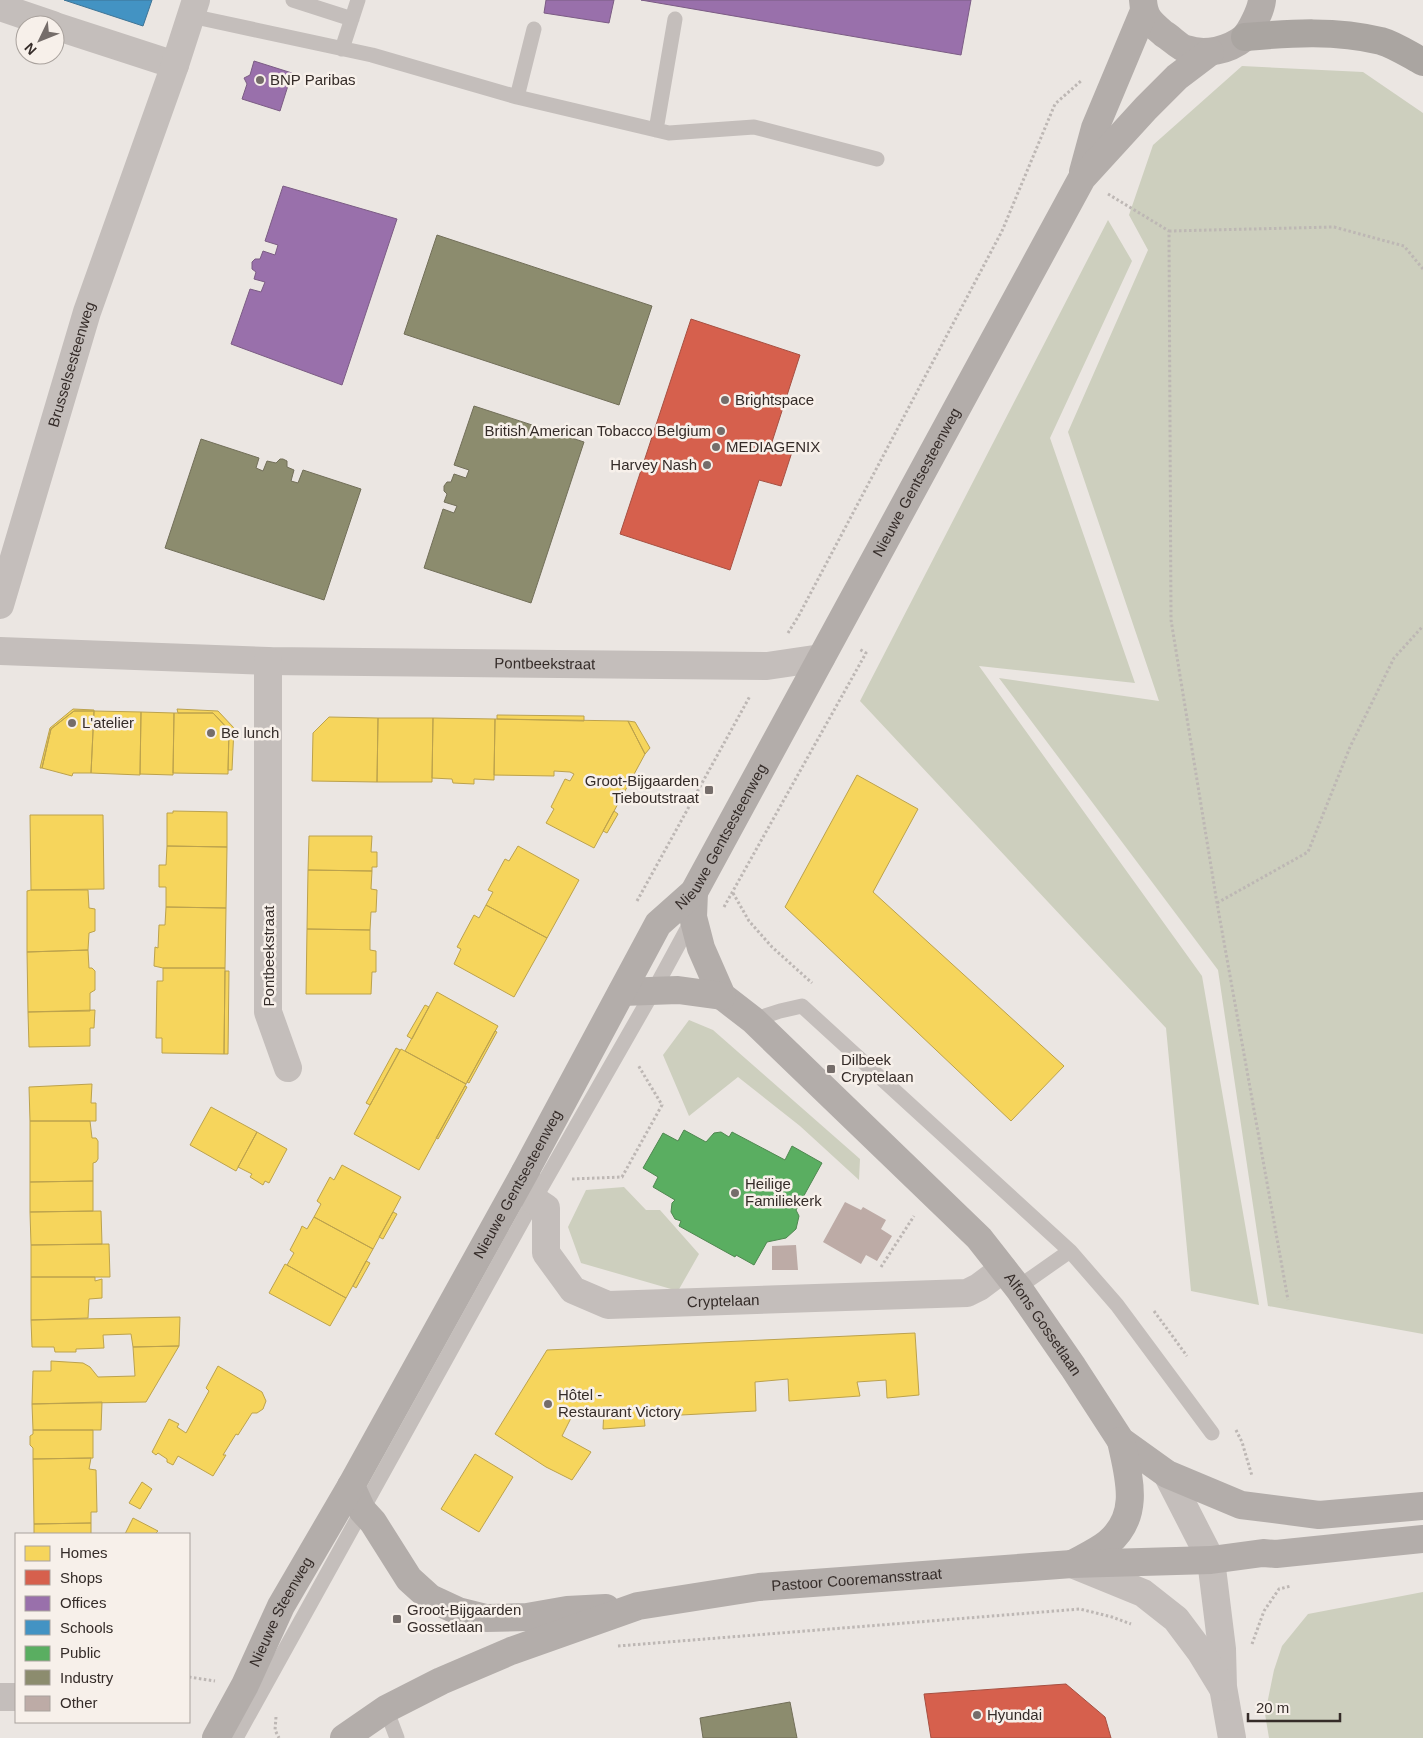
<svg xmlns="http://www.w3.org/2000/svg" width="1423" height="1738" font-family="Helvetica,sans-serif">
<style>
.green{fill:#cdcfbe}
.homes{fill:#f6d55c;stroke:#bca24d}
.shops{fill:#d6604d;stroke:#a65042}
.offices{fill:#9970ab;stroke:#7b5c84}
.schools{fill:#4393c3;stroke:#3f7495}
.public{fill:#5aae61;stroke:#4f8750}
.industry{fill:#8c8c6e;stroke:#726f59}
.building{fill:#bdaba6}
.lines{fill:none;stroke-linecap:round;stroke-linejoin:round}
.path{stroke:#bdb7b4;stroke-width:3;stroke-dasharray:2.5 2.5;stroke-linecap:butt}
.service{stroke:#c4bebb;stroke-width:15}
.minor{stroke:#c4bebb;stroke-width:28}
.primary{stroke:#b3adaa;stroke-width:28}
.motorway{stroke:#aaa5a1;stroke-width:28}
.poi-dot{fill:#756d6a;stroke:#f7f0ea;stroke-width:2}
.labels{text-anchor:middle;stroke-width:5;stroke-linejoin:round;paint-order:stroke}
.poi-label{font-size:15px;fill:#352c29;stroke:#f7f0ea;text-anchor:start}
.street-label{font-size:15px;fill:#352c29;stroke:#f7f0ea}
</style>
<rect width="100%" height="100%" fill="#ebe6e2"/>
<path class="green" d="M 1242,66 L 1363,72 L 1423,113 L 1423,1334 L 1268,1306 L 1218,970 L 999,678 L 1159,701 L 1068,432 L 1148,250 L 1129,215 L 1153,145 Z
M 1108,220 L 1132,261 L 1050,438 L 1135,683 L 979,666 L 1202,976 L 1259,1305 L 1191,1291 L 1166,1028 L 860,701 Z
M 689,1020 L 713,1030 L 860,1159 L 859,1180 L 800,1126 L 738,1077 L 689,1116 L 663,1055 Z
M 624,1187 L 646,1210 L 660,1210 L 699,1254 L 678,1291 L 581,1263 L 568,1227 L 586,1190 Z
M 1423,1592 L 1423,1738 L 1269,1738 L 1265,1714 L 1274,1670 L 1282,1646 L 1308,1614 Z"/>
<path class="homes" d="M 73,709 L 94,710 L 94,711 L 74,711 L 51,729 L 42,768 L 40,768 L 50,728 Z
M 177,709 L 218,711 L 234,728 L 232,770 L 228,770 L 229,730 L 213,713 L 178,713 Z
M 74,711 L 94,711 L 91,773 L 73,773 L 72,776 L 42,768 L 51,729 Z
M 94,711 L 141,712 L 140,775 L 91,773 Z
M 141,712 L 174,713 L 173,775 L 140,774 Z
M 174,713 L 213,713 L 229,730 L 228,774 L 173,773 Z
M 497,715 L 584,716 L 584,721 L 497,719 Z
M 329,717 L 378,718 L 377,782 L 312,781 L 313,733 Z
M 378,718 L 433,718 L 432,782 L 377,782 Z
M 433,718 L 495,719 L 494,780 L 474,779 L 474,784 L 453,783 L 452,779 L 432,778 Z
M 495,719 L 628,721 L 645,754 L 594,848 L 546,823 L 554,809 L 551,807 L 565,779 L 570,781 L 574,774 L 570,772 L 554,771 L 554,776 L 494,775 Z
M 628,721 L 635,722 L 650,748 L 645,754 Z
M 857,775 L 918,809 L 873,892 L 1064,1066 L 1011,1121 L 785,907 Z
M 173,811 L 227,812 L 227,847 L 167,846 L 167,813 L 173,813 Z
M 614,811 L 618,814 L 607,833 L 603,831 Z
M 30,815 L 103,815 L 104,889 L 31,890 Z
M 309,836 L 372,836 L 371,852 L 377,852 L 377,867 L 372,867 L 372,871 L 308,870 Z
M 167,846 L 227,847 L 226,908 L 166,907 L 166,887 L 159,887 L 159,865 L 166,865 Z
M 518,846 L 579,880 L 547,938 L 486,905 L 493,892 L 488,890 L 505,859 L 509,861 Z
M 308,870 L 372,871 L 371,889 L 377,890 L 376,912 L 371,912 L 370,930 L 307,929 Z
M 31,890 L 88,890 L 89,908 L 95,909 L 95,931 L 89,933 L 88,950 L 27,952 L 27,891 Z
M 486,905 L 547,938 L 514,997 L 454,964 L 461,949 L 457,947 L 474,915 L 479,918 Z
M 166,907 L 226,908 L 225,968 L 163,968 L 154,966 L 155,947 L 158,948 L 159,925 L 165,925 Z
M 307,929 L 370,930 L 370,950 L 376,951 L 376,972 L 372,972 L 371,994 L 306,994 Z
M 88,950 L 89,968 L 92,968 L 95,971 L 95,990 L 90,993 L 90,1011 L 28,1012 L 27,952 Z
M 163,968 L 225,968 L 224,1054 L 162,1053 L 162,1038 L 156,1038 L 157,981 L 163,981 Z
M 225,971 L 229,971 L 228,1054 L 224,1054 Z
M 437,992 L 498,1026 L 466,1084 L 405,1051 Z
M 425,1005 L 429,1007 L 412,1039 L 407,1036 Z
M 95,1010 L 94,1028 L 90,1028 L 90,1046 L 29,1047 L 28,1012 Z
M 495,1031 L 497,1032 L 469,1083 L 467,1082 Z
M 396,1048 L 400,1050 L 370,1105 L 366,1103 Z
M 401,1049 L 466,1084 L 419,1170 L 354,1134 Z
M 92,1084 L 91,1103 L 96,1103 L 96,1121 L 30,1121 L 29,1087 Z
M 465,1086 L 467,1087 L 438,1139 L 436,1138 Z
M 211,1107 L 257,1132 L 236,1171 L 190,1145 Z
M 30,1121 L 90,1121 L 92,1138 L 96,1138 L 98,1141 L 98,1159 L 96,1162 L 93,1163 L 93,1181 L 30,1182 Z
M 257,1132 L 287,1149 L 269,1183 L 265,1181 L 263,1185 L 250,1177 L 252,1174 L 238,1167 Z
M 342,1165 L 401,1197 L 373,1249 L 314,1217 L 321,1204 L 317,1201 L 330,1177 L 334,1180 Z
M 93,1181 L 93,1211 L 30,1212 L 30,1182 Z
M 101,1211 L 102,1244 L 31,1245 L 30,1212 Z
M 393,1212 L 397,1214 L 383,1239 L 379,1237 Z
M 314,1217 L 373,1249 L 346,1298 L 287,1265 L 294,1253 L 290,1250 L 300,1231 L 302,1226 L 307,1229 Z
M 109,1244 L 110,1277 L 31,1277 L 31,1245 Z
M 366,1261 L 370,1263 L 356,1288 L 353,1286 Z
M 285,1264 L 346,1298 L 330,1326 L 269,1293 Z
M 31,1277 L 95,1277 L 95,1281 L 102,1279 L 102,1298 L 89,1299 L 88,1318 L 31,1320 Z
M 180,1317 L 179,1346 L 133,1347 L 131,1334 L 103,1335 L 104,1348 L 76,1349 L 76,1352 L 55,1352 L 54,1347 L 32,1347 L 31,1320 Z
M 915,1333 L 919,1395 L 887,1398 L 886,1380 L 857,1382 L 860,1396 L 789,1401 L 788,1379 L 755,1382 L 756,1411 L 644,1417 L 645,1426 L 603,1429 L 604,1409 L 573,1414 L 562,1436 L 591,1452 L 572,1480 L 546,1467 L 495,1434 L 547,1350 Z
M 179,1346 L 146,1402 L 32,1404 L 33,1371 L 51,1371 L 51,1361 L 83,1363 L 90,1367 L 98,1377 L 135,1376 L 133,1347 Z
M 218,1366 L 262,1392 L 266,1401 L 263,1409 L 257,1413 L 252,1413 L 238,1435 L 236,1434 L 223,1455 L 226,1455 L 213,1476 L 178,1456 L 173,1465 L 167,1462 L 167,1459 L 158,1453 L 156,1455 L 152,1452 L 169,1419 L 179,1424 L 177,1427 L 186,1433 L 209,1391 L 206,1388 Z
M 102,1402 L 101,1430 L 33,1430 L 32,1404 Z
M 33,1430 L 93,1430 L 93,1458 L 33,1459 L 33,1448 L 30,1445 L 30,1436 L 33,1434 Z
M 475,1454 L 513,1477 L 479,1532 L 441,1509 Z
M 91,1458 L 89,1469 L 96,1470 L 97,1512 L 91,1512 L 91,1523 L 34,1524 L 33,1459 Z
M 142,1482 L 152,1489 L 140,1509 L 129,1503 Z
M 133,1518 L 158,1531 L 155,1534 L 125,1534 Z
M 91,1523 L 91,1534 L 34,1534 L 34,1524 Z"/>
<path class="shops" d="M 691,319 L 800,355 L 771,445 L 792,452 L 781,486 L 759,480 L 730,570 L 620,534 Z
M 1066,1684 L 1105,1717 L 1111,1738 L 931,1738 L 924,1694 Z"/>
<path class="offices" d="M 546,0 L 614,0 L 609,23 L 544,13 Z
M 641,0 L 971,0 L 961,55 Z
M 254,61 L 292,73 L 280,111 L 242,99 L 247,84 L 244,78 L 250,75 Z
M 283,186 L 397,219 L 342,385 L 231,344 L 250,289 L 261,292 L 265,282 L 254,279 L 256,272 L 252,269 L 252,262 L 255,259 L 260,259 L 263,251 L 275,255 L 278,245 L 265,241 Z"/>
<path class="schools" d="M 64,0 L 152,0 L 143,26 Z"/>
<path class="public" d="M 684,1130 L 706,1142 L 714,1133 L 721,1132 L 729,1137 L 732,1132 L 785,1160 L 792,1146 L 822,1163 L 796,1210 L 799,1216 L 796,1229 L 786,1238 L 767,1242 L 754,1265 L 736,1255 L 735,1257 L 679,1226 L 681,1221 L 675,1219 L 671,1212 L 672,1203 L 675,1200 L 653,1187 L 658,1177 L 643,1168 L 663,1133 L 678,1141 Z"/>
<path class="industry" d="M 437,235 L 652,306 L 619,405 L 404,334 Z
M 474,406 L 584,442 L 531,603 L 424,568 L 443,509 L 454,513 L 457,506 L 444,502 L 447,494 L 444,491 L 444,486 L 447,482 L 451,482 L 454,474 L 466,478 L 469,470 L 454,465 Z
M 201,439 L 259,458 L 256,468 L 263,471 L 267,461 L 276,463 L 280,459 L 283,459 L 287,461 L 287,467 L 294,470 L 291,481 L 298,483 L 303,470 L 361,489 L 324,600 L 165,548 Z
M 790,1702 L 797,1738 L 703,1738 L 700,1718 Z"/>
<path class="building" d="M 845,1202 L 861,1210 L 863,1207 L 886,1220 L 881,1229 L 892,1236 L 877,1261 L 866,1255 L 861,1264 L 823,1242 Z
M 796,1245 L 798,1270 L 772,1270 L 772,1246 Z"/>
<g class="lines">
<path class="path" d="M 1108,194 L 1169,231 L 1171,620 L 1217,903 L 1288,1300
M 1169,231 L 1334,227 L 1404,246 L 1423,269
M 788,633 L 798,617 L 1002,231 L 1055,104 L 1082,80
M 733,893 L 749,921 L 772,947 L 812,983
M 637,901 L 750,696
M 1217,903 L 1308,852 L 1350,747 L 1394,658 L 1423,626
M 724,907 L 866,653 L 859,649
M 572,1179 L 622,1177 L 662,1105 L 638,1065
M 881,1267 L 914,1216
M 1154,1311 L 1187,1356
M 1236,1430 L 1242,1442 L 1252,1476
M 1252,1644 L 1264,1611 L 1279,1589 L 1291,1586
M 618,1646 L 1080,1609 L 1112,1617 L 1131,1624
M 189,1677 L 215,1681
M 276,1717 L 275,1730 L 279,1738"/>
<path class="service" d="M 293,0 L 352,19
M 191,16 L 372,55 L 517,97 L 669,133 L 754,127 L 877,159
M 342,49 L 358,0
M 517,97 L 534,29
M 656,130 L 675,19
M 753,1020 L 780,1011 L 802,1006 L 1070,1251 L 1117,1305 L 1212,1433
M 1019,1289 L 1030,1279 L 1070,1251
M 386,1709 L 397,1738
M 236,1738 L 534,1200 L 654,990 L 693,918"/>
<g class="minor">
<path d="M 0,7 L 53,25"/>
<path d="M 55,26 L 175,65"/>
<path id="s1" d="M 0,605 L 87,312 L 175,65 L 196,0"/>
<path id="s2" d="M 0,651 L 268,661 L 767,666 L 821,658"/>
<path d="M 268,661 L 268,1012 L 288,1068"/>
<path id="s3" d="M 525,1172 L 534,1200 L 546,1208 L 546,1253 L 573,1290 L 608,1305 L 967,1293 L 979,1287 L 1003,1269"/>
<path d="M 1167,1474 L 1211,1560 L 1222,1649 L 1223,1687 L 1232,1738"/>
<path d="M 1072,1564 L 1143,1593 L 1176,1619 L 1200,1651 L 1222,1687"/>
<path d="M 0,1697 L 16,1697"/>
</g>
<g class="primary">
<path d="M 1143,0 C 1144,18 1151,23 1164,34 C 1171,38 1179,47 1186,49 C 1205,56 1229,50 1244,38 C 1251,31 1261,10 1262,0"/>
<path d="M 1083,172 L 1095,128 L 1144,11"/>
<path id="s4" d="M 694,892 L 693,917 L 701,948 L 722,996 L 753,1020 L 979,1238 L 1019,1289 L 1073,1367 L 1121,1441 L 1167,1474 L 1241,1505 L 1319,1515 L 1423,1506"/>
<path d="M 622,992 L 678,990 L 722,996"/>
<path d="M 351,1486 L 362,1510 L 373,1522 L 409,1579 L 430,1598 L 458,1611 L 486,1618 L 527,1617 L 567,1610 L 606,1608"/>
<path d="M 1074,1563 C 1085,1557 1098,1551 1108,1543 C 1141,1515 1129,1478 1121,1441"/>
<path id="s5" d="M 216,1738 L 245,1685 L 281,1606 L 351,1486 L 525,1172 L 658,924 L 694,892 L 1082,178 L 1146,108 L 1177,77 L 1210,52"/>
<path id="s6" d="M 344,1738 L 386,1709 L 441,1681 L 511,1651 L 638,1606 L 759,1587 L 1072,1564 L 1211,1560 L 1263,1553 L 1276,1554 L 1423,1539"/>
</g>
<path class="motorway" d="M 1245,37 C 1291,33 1336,30 1381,41 C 1395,45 1410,55 1423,62"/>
</g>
<g class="poi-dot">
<circle cx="260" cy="80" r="5"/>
<circle cx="725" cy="400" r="5"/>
<circle cx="721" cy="431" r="5"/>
<circle cx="716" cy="447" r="5"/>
<circle cx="707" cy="465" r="5"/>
<circle cx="72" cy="723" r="5"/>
<circle cx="211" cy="733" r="5"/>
<rect x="704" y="785" width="10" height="10" rx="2.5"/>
<rect x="826" y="1064" width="10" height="10" rx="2.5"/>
<circle cx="735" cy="1193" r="5"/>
<circle cx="548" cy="1404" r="5"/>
<rect x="392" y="1614" width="10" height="10" rx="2.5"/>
<circle cx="977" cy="1715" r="5"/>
</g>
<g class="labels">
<g class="poi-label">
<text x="270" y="85">BNP Paribas</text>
<text x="735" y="405">Brightspace</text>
<text x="711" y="436" text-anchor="end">British American Tobacco Belgium</text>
<text x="726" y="452">MEDIAGENIX</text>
<text x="697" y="470" text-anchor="end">Harvey Nash</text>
<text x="82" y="728">L'atelier</text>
<text x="221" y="738">Be lunch</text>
<text x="699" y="786" text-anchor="end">Groot-Bijgaarden<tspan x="699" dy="17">Tieboutstraat</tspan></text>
<text x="841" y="1065">Dilbeek<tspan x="841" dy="17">Cryptelaan</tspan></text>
<text x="745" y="1189">Heilige<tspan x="745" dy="17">Familiekerk</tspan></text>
<text x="558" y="1400">Hôtel -<tspan x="558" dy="17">Restaurant Victory</tspan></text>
<text x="407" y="1615">Groot-Bijgaarden<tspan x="407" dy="17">Gossetlaan</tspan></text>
<text x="987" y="1720">Hyundai</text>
</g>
<g class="street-label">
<text dy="5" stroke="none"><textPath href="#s1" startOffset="251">Brusselsesteenweg</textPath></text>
<text dy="5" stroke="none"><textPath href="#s5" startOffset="1441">Nieuwe Gentsesteenweg</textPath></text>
<text dy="5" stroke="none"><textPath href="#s2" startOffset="545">Pontbeekstraat</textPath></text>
<text dy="5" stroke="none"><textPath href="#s5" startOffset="1036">Nieuwe Gentsesteenweg</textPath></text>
<text transform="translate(269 956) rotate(-90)" y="5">Pontbeekstraat</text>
<text dy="5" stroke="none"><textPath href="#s5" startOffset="631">Nieuwe Gentsesteenweg</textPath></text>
<text dy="5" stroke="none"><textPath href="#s3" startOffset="288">Cryptelaan</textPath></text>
<text dy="5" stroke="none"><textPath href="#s4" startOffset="570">Alfons Gossetlaan</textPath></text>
<text dy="5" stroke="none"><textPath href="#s6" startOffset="544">Pastoor Cooremansstraat</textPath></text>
<text dy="5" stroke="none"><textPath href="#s5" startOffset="142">Nieuwe Steenweg</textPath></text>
</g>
</g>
<rect x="15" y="1533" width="175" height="190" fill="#f7f0ea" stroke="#a9a29d"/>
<rect x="25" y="1546" width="25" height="15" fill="#f6d55c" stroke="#a9a29d"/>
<text x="60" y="1558" font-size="15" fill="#352c29">Homes</text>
<rect x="25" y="1570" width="25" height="15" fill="#d6604d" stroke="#a9a29d"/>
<text x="60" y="1583" font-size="15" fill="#352c29">Shops</text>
<rect x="25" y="1596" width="25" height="15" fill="#9970ab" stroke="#a9a29d"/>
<text x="60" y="1608" font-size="15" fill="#352c29">Offices</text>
<rect x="25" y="1620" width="25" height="15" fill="#4393c3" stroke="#a9a29d"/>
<text x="60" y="1633" font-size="15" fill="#352c29">Schools</text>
<rect x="25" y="1646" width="25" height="15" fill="#5aae61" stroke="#a9a29d"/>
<text x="60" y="1658" font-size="15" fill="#352c29">Public</text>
<rect x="25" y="1670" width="25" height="15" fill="#8c8c6e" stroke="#a9a29d"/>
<text x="60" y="1683" font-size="15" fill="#352c29">Industry</text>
<rect x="25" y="1696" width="25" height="15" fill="#bdaba6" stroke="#a9a29d"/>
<text x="60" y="1708" font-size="15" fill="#352c29">Other</text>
<g transform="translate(40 40) rotate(227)"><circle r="24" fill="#f7f0ea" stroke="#a9a29d"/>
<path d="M0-4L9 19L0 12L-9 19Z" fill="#756d6a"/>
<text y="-8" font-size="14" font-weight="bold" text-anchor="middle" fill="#352c29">N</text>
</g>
<path d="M1248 1713v8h92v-8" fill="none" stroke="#352c29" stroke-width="2.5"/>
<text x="1256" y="1713" font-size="15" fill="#352c29" stroke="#f7f0ea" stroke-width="4" paint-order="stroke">20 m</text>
</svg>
